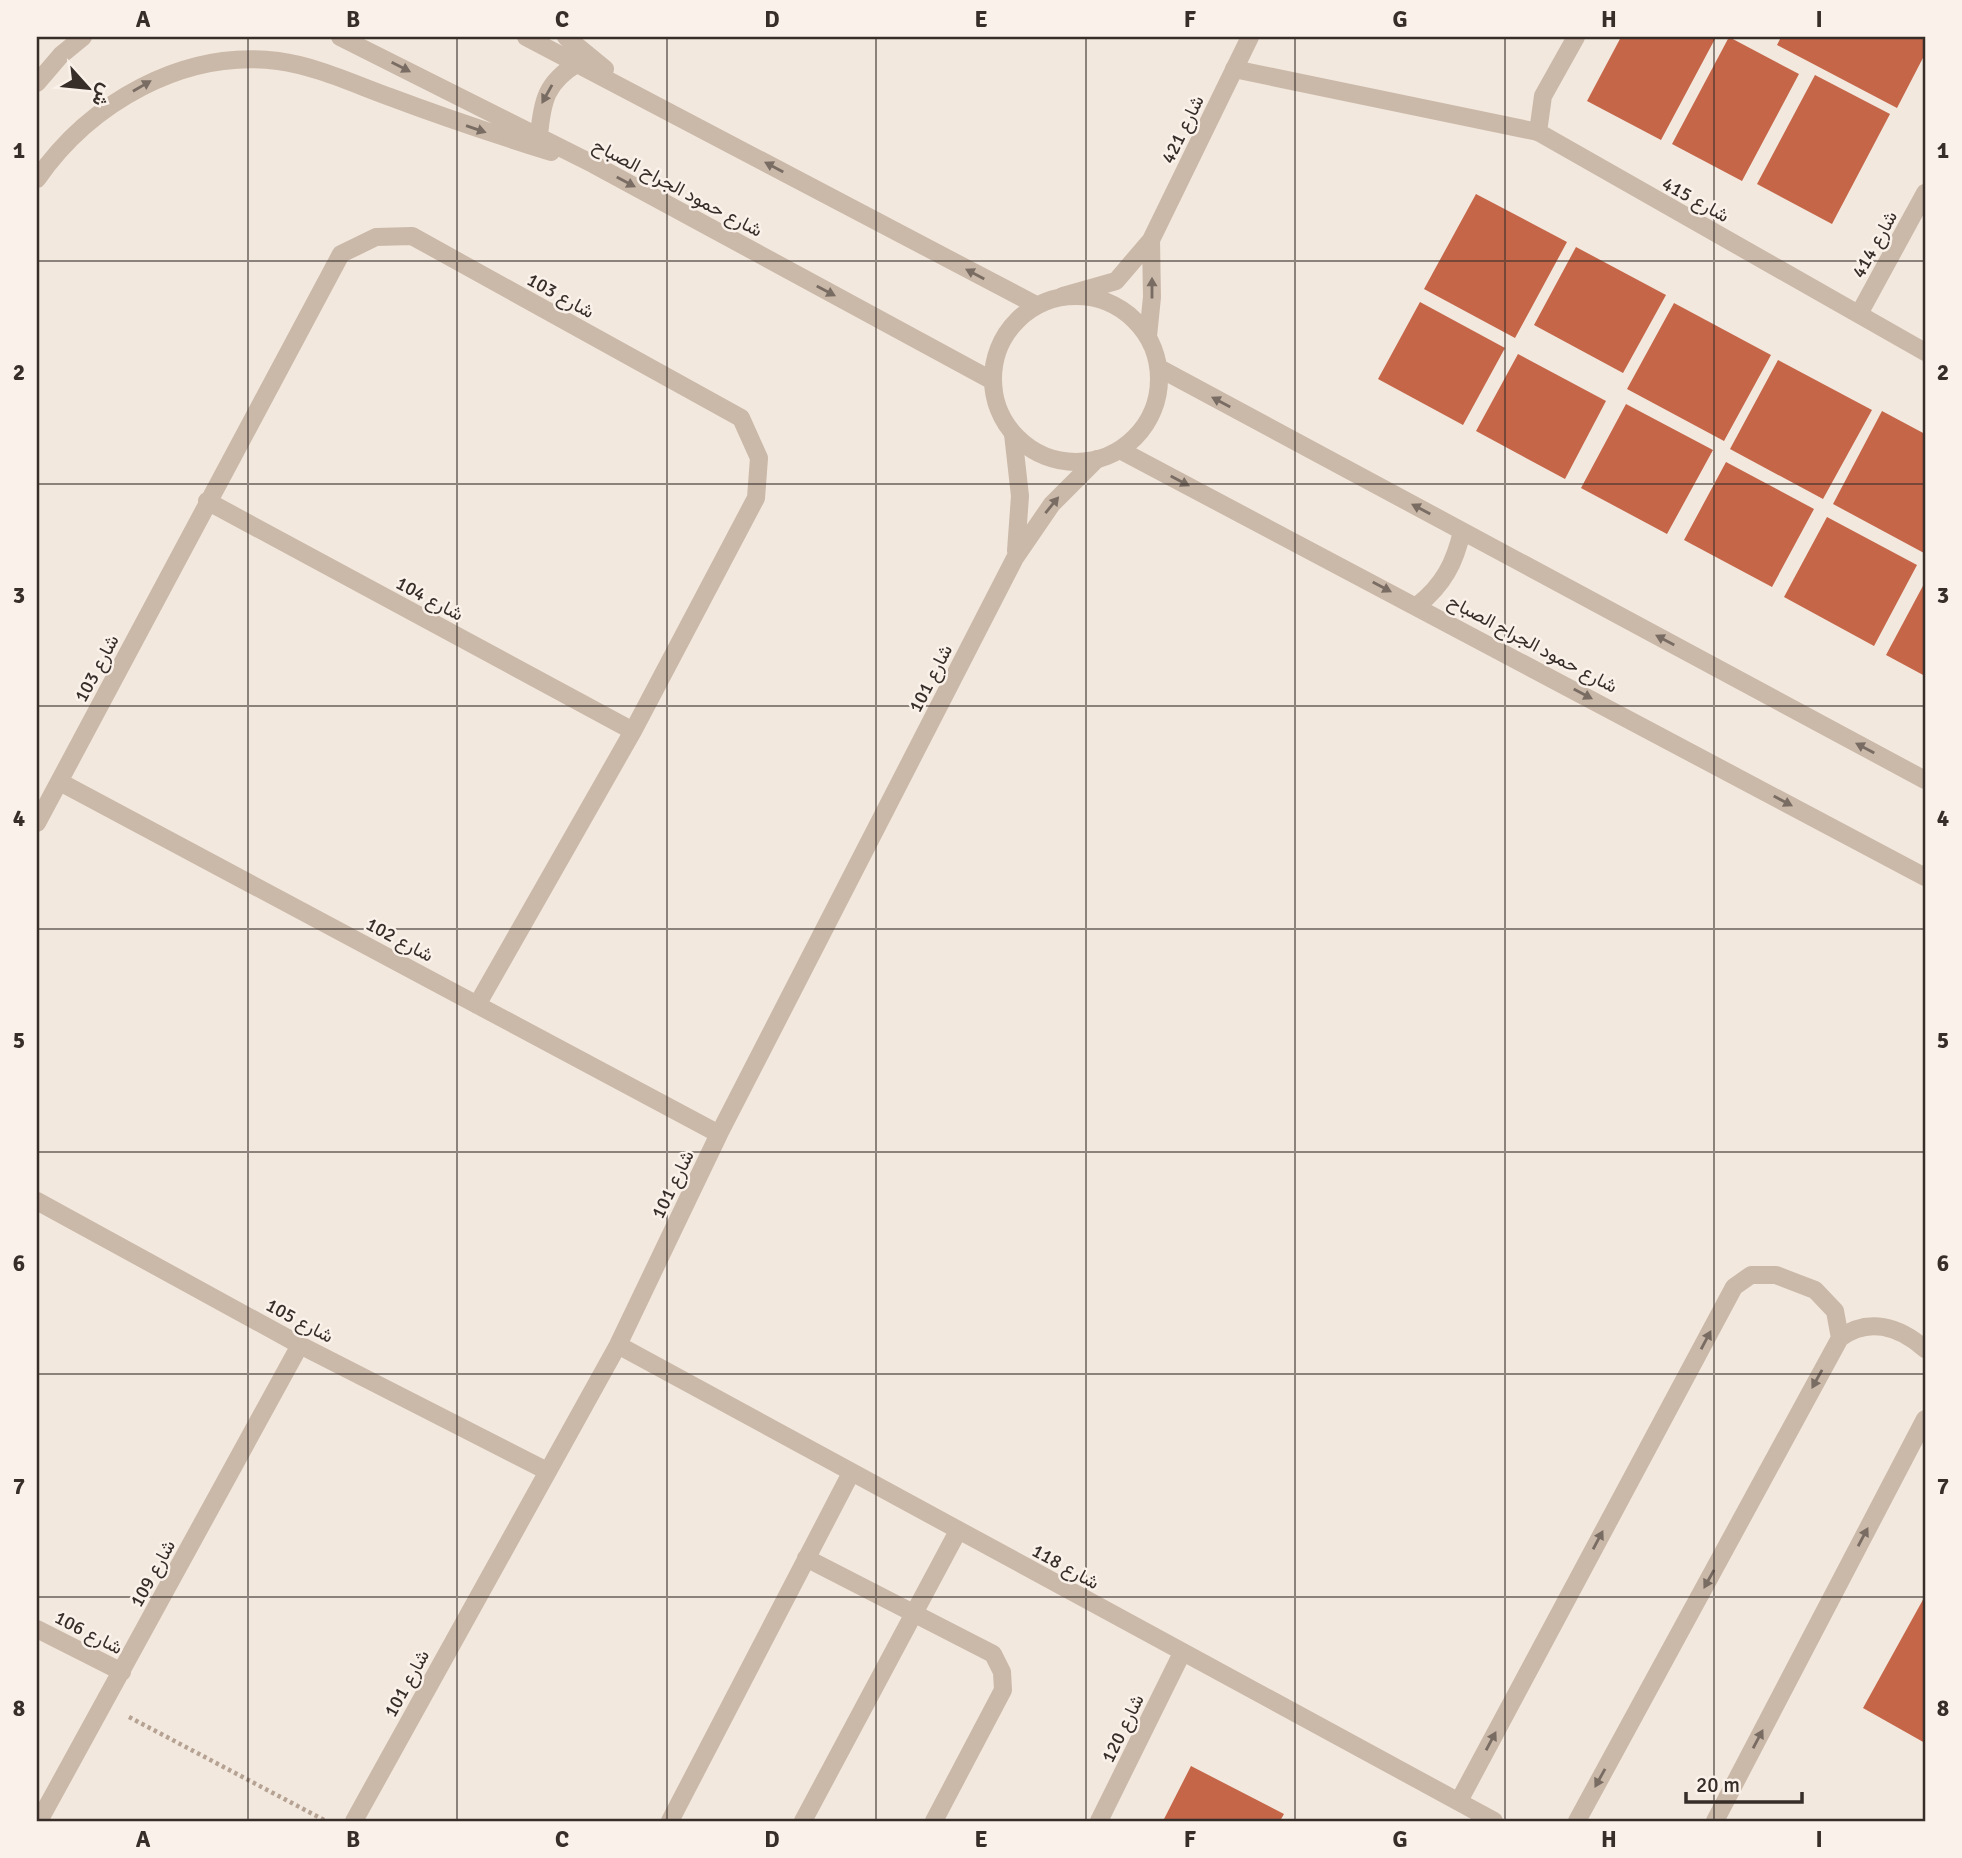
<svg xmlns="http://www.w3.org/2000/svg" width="1962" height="1858" font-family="Signika,Vazirmatn,sans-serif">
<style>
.building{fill:#c56649}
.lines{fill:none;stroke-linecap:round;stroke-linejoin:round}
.path{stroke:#b6a293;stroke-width:4.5;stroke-dasharray:3.5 3.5;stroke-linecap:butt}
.service{stroke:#cab8a9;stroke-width:18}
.minor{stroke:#cab8a9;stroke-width:18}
.tertiary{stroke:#cab8a9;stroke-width:18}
.oneway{fill:#796c63}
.grid{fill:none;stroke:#372d29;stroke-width:2;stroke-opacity:0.55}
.labels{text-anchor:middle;stroke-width:5;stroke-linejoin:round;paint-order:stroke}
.street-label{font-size:19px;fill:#372d29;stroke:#faf2ea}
.neatline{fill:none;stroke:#372d29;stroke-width:2.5}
.grid-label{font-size:23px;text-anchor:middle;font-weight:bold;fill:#372d29}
</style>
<rect width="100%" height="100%" fill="#f2e8dd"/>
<path class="building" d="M 1621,37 L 1716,37 L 1661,140 L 1587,101 Z
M 1729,37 L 1799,74 L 1742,181 L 1672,144 Z
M 1781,37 L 1925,37 L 1925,54 L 1897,108 L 1777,45 Z
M 1815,75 L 1890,114 L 1832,224 L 1757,184 Z
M 1476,194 L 1567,242 L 1515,338 L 1424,289 Z
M 1576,247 L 1666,295 L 1623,373 L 1534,325 Z
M 1420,302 L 1505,348 L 1463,425 L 1378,379 Z
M 1674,303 L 1771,355 L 1724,441 L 1627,389 Z
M 1518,354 L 1606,401 L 1565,479 L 1476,431 Z
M 1778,360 L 1872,410 L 1823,499 L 1730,449 Z
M 1626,404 L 1713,450 L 1667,534 L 1581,488 Z
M 1882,411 L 1925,434 L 1924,553 L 1833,504 Z
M 1726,462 L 1814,509 L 1772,587 L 1684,540 Z
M 1827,517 L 1917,565 L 1874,646 L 1784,597 Z
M 1925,582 L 1925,676 L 1886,655 Z
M 1925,1596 L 1925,1743 L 1863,1708 Z
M 1191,1766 L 1284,1814 L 1280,1821 L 1163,1821 Z"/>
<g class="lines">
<path class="path" d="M 129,1717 L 326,1821"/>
<path class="service" d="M 1234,69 L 1538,132
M 806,1558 L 993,1654 L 1002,1672 L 1003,1690 L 934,1821
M 1459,1801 L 1734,1287 L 1751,1275 L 1776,1275 L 1815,1290 L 1835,1311 L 1840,1338
M 670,1821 L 851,1473
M 803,1821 L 958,1531
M 1577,1821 L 1840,1338 C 1868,1317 1899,1326 1925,1349
M 1715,1821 L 1925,1419"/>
<path class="minor" d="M 1576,37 L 1543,96 L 1538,132 L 1925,352
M 1063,296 L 1116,281 L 1151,240 L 1250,37
M 1859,314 L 1925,193
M 1148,336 L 1152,297 L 1151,240
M 1013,434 L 1020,496 L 1016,551
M 207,501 L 633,731
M 60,782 L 719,1134
M 37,823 L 341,254 L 376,237 L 412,236 L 741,418 L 759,458 L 756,498 L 633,731 L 477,1005
M 37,1201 L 300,1345 L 547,1471
M 618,1345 L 1494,1821
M 37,1629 L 122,1672
M 39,1821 L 300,1345
M 354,1821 L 618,1345 L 719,1134 L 1015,558 L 1052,504 L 1097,459
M 1099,1821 L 1182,1653"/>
<path class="tertiary" d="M 340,37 L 593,164 L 993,381
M 526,37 L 1036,305
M 566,37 L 605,69
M 37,83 L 61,55 L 83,37
M 539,136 C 542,101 546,82 578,63
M 37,179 C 90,103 183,49 278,61 C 316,66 354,84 390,97 C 443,117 497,135 551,152
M993 379a83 83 0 1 1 166 0a83 83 0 1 1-166 0Z
M 1159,368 L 1925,780
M 1120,450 L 1925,877
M 1418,605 C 1443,585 1455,563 1462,531"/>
</g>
<defs><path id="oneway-solid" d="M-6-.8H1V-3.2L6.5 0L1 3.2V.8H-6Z" transform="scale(1.75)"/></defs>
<g class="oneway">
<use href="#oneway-solid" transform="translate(401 67) rotate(27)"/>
<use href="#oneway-solid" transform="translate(142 86) rotate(-30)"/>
<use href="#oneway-solid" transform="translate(547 94) rotate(119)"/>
<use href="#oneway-solid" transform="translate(476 129) rotate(19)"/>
<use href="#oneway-solid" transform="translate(774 167) rotate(-152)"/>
<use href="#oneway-solid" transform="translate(626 182) rotate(28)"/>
<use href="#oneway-solid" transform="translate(975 274) rotate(-152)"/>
<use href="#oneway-solid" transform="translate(1152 288) rotate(-90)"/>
<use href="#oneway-solid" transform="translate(826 291) rotate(28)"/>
<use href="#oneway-solid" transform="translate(1221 402) rotate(-152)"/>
<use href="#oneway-solid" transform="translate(1180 481) rotate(28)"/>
<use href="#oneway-solid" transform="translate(1052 505) rotate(-51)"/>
<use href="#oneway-solid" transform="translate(1421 509) rotate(-152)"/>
<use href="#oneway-solid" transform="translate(1382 587) rotate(28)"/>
<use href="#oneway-solid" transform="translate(1665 640) rotate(-152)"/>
<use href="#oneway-solid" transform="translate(1583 694) rotate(28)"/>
<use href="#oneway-solid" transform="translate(1865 748) rotate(-152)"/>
<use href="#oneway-solid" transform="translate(1783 801) rotate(28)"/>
<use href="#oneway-solid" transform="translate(1706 1340) rotate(-62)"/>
<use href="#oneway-solid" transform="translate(1817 1379) rotate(119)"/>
<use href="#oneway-solid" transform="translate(1863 1537) rotate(-62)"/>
<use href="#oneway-solid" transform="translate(1598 1540) rotate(-62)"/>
<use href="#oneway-solid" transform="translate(1709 1579) rotate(119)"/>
<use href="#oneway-solid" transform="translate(1758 1739) rotate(-62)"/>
<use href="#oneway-solid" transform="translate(1491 1741) rotate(-62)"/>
<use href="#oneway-solid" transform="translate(1600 1778) rotate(119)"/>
</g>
<path class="grid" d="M 248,37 L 248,1821M 457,37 L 457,1821M 667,37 L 667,1821M 876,37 L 876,1821M 1086,37 L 1086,1821M 1295,37 L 1295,1821M 1505,37 L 1505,1821M 1714,37 L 1714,1821M 37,261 L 1925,261M 37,484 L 1925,484M 37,706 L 1925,706M 37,929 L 1925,929M 37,1152 L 1925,1152M 37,1374 L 1925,1374M 37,1597 L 1925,1597"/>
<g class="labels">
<g class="street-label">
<text transform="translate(1182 129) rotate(-64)" y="7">شارع 421</text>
<text transform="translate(678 187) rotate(28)" y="7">شارع حمود الجراح الصباح</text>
<text transform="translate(1696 199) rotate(29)" y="7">شارع 415</text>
<text transform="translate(1874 244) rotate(-61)" y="7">شارع 414</text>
<text transform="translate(561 295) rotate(29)" y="7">شارع 103</text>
<text transform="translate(430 598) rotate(28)" y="7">شارع 104</text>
<text transform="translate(1533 643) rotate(28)" y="7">شارع حمود الجراح الصباح</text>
<text transform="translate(96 668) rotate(-62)" y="7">شارع 103</text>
<text transform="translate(930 678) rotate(-63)" y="7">شارع 101</text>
<text transform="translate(400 939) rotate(28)" y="7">شارع 102</text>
<text transform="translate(672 1184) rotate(-64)" y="7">شارع 101</text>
<text transform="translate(300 1320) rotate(28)" y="7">شارع 105</text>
<text transform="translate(1066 1566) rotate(29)" y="7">شارع 118</text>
<text transform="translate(152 1573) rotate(-61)" y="7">شارع 109</text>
<text transform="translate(89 1632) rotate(27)" y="7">شارع 106</text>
<text transform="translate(406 1683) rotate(-61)" y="7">شارع 101</text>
<text transform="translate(1122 1728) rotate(-64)" y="7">شارع 120</text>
</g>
</g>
<rect width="1962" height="1858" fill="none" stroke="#faf2ea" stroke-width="77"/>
<g transform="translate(88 88) rotate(117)" stroke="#faf2ea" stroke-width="5" paint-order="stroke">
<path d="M0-5L12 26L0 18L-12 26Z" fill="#372d29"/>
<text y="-10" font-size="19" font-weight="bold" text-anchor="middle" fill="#372d29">ش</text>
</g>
<path d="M1686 1792v10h116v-10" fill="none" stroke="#372d29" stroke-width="3.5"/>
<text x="1696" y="1792" font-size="21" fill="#372d29" stroke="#faf2ea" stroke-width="5" paint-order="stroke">20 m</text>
<rect x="38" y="38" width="1886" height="1782" class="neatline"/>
<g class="grid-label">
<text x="143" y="27">A</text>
<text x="353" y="27">B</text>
<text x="562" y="27">C</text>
<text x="772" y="27">D</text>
<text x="981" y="27">E</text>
<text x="1190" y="27">F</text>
<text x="1400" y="27">G</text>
<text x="1609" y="27">H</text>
<text x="1819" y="27">I</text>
<text x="19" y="158">1</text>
<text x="1943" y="158">1</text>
<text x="19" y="380">2</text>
<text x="1943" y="380">2</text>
<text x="19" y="603">3</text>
<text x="1943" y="603">3</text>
<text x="19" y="826">4</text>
<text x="1943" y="826">4</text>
<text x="19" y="1048">5</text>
<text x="1943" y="1048">5</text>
<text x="19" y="1271">6</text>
<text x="1943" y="1271">6</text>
<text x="19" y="1494">7</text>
<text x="1943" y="1494">7</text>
<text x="19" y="1716">8</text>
<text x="1943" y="1716">8</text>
<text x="143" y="1847">A</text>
<text x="353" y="1847">B</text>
<text x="562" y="1847">C</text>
<text x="772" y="1847">D</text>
<text x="981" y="1847">E</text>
<text x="1190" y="1847">F</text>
<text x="1400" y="1847">G</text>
<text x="1609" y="1847">H</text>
<text x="1819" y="1847">I</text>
</g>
</svg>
